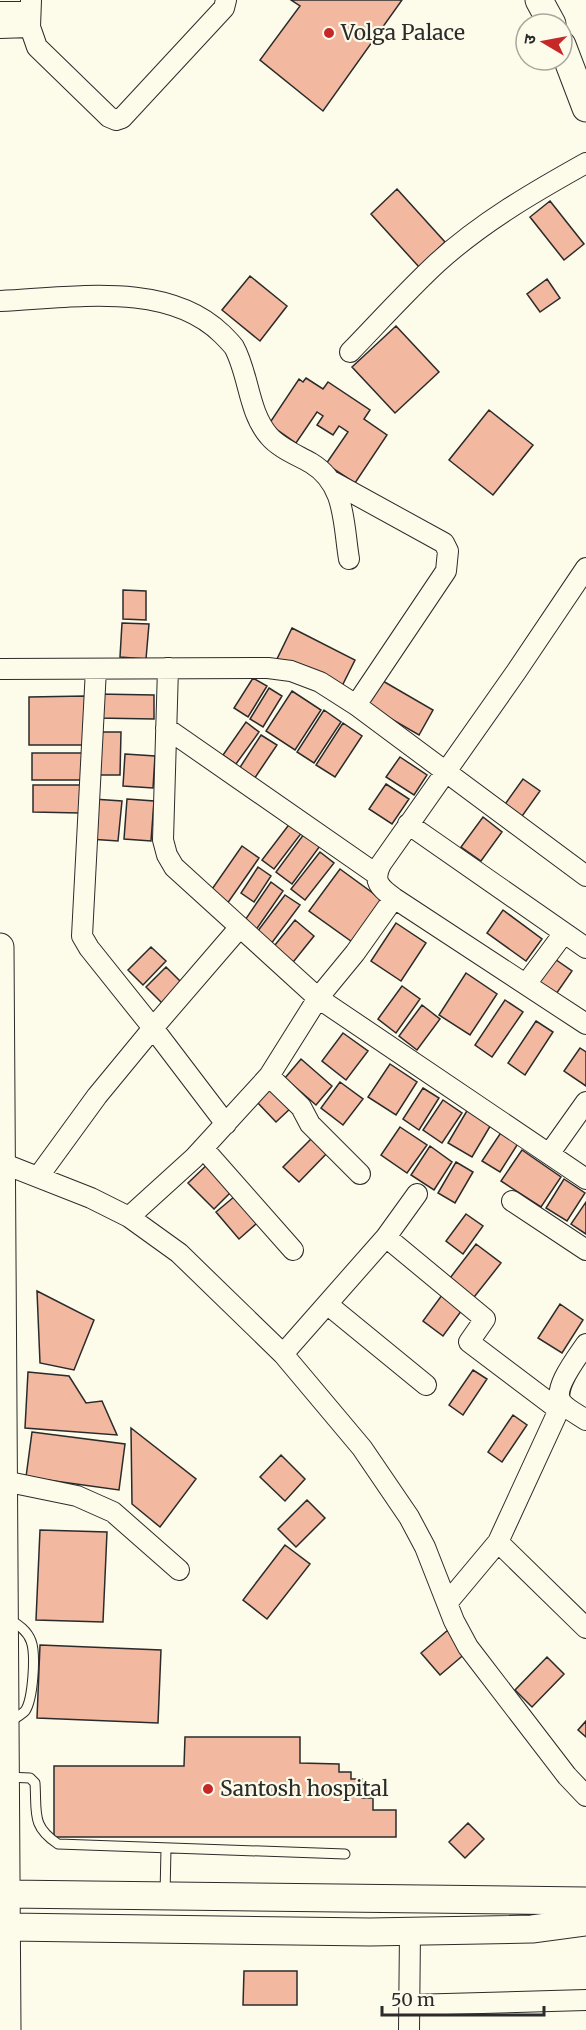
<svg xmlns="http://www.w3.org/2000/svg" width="586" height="2030" font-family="Merriweather,'Noto Sans Devanagari',serif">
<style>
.building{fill:#f2b8a0;stroke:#2b2b2b;stroke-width:1.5}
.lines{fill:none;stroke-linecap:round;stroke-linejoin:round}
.lane-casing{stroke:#2b2b2b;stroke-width:11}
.street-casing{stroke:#2b2b2b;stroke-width:22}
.secondary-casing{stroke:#2b2b2b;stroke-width:29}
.lane{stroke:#fdfbea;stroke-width:9}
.street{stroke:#fdfbea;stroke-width:20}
.secondary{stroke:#fdfbea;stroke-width:27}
.poi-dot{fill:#c62828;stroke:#fdfbea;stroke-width:2}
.labels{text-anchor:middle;stroke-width:4.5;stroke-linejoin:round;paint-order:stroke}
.poi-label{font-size:21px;fill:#2b2b2b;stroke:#fdfbea;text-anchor:start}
</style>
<rect width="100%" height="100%" fill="#fdfbea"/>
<path class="building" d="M 291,0 L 402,0 L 323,111 L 260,60 L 300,6 Z
M 397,189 L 445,242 L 419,267 L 371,214 Z
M 550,201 L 584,244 L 564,260 L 530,217 Z
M 250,276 L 287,306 L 260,341 L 222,310 Z
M 547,279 L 560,298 L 540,312 L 527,294 Z
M 396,326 L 439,372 L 395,413 L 352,367 Z
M 306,378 L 323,389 L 328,382 L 370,410 L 364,419 L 387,435 L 355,483 L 326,464 L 348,432 L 339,426 L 333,435 L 317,425 L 323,416 L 317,412 L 296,443 L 269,424 L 299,379 L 303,382 Z
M 489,410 L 533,445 L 493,495 L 449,460 Z
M 123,590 L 146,591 L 146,620 L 123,619 Z
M 122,623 L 149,624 L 146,659 L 120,657 Z
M 292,628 L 355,660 L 340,690 L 277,659 Z
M 376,677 L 433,710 L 419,735 L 362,702 Z
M 253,678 L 267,686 L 248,717 L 234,708 Z
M 269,688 L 282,696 L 263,727 L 250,719 Z
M 292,691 L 321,710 L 295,750 L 266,731 Z
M 97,694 L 154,695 L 154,719 L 97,718 Z
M 85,696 L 86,745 L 29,745 L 29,697 Z
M 324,710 L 341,722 L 314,763 L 297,752 Z
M 246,722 L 259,732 L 236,764 L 223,755 Z
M 343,723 L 362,736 L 335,777 L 316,765 Z
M 97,732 L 121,732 L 120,775 L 96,775 Z
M 261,735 L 277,745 L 252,782 L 237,772 Z
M 32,753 L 82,753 L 82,780 L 32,780 Z
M 125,754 L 155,756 L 153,788 L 123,786 Z
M 400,757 L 427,775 L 414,795 L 386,777 Z
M 523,779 L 540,791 L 520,819 L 503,807 Z
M 386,784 L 409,799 L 392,824 L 369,809 Z
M 33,785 L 81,785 L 80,813 L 33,812 Z
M 93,799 L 122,801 L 118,841 L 89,839 Z
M 127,799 L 154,801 L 151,841 L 124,839 Z
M 483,817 L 502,832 L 481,861 L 461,847 Z
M 291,822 L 303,831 L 274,869 L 262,860 Z
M 304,834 L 320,846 L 292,884 L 276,872 Z
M 242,846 L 259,858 L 227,904 L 210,892 Z
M 320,852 L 334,863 L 305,900 L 291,889 Z
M 258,867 L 271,876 L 254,902 L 241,893 Z
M 340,869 L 385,902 L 355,944 L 309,911 Z
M 271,882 L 283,891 L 253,934 L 241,926 Z
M 285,895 L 300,905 L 268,948 L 254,936 Z
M 503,910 L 542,939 L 526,961 L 487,933 Z
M 295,920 L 314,936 L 290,966 L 271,950 Z
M 396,923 L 426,943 L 401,981 L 371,961 Z
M 151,947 L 166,961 L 143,985 L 128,970 Z
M 552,957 L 572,971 L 554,997 L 534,982 Z
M 166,967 L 182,983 L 162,1003 L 146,987 Z
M 466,973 L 497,994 L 470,1035 L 439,1015 Z
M 402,986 L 420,999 L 396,1033 L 378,1019 Z
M 505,1000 L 523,1012 L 492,1057 L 475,1045 Z
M 422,1005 L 440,1019 L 417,1050 L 399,1036 Z
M 536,1021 L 553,1032 L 525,1075 L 508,1063 Z
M 343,1033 L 368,1051 L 346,1080 L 322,1061 Z
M 580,1048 L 586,1052 L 586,1086 L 564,1071 Z
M 301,1059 L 332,1086 L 316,1105 L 285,1078 Z
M 390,1064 L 417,1082 L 396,1115 L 368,1097 Z
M 340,1082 L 363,1099 L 343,1125 L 321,1108 Z
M 272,1085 L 293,1106 L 276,1122 L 256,1101 Z
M 423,1088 L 439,1098 L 419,1130 L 403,1119 Z
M 443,1100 L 462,1113 L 442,1143 L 423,1130 Z
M 468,1109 L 492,1123 L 472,1157 L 448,1143 Z
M 400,1127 L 427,1145 L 407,1173 L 381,1155 Z
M 502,1131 L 519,1142 L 500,1172 L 482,1161 Z
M 315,1135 L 330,1150 L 299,1182 L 283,1167 Z
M 430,1146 L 452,1162 L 434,1190 L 411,1175 Z
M 522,1150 L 561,1177 L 541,1207 L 501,1181 Z
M 211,1161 L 236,1187 L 214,1209 L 188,1183 Z
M 456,1162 L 473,1172 L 455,1203 L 438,1193 Z
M 564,1179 L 585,1193 L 567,1221 L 546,1208 Z
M 241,1191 L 264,1217 L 239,1239 L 216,1212 Z
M 586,1202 L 586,1234 L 571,1224 Z
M 466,1214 L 483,1226 L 463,1254 L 446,1241 Z
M 476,1244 L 501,1263 L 471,1301 L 447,1282 Z
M 37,1291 L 94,1320 L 74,1370 L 40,1363 Z
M 442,1295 L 462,1310 L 443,1336 L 423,1321 Z
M 560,1304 L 583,1320 L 562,1353 L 538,1338 Z
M 473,1370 L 487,1379 L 463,1415 L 449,1405 Z
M 28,1372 L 69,1376 L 86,1403 L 102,1401 L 117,1435 L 25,1428 Z
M 513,1415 L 527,1425 L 502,1462 L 488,1452 Z
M 131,1428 L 196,1479 L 160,1527 L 132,1504 Z
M 32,1432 L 125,1444 L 119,1490 L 26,1477 Z
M 281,1455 L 305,1479 L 285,1501 L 260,1477 Z
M 307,1500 L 325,1518 L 296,1547 L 278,1529 Z
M 40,1530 L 107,1532 L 103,1622 L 36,1620 Z
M 285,1545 L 310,1564 L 267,1619 L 243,1600 Z
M 448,1630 L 467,1652 L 440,1675 L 421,1653 Z
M 40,1645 L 161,1650 L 158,1723 L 37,1718 Z
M 547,1657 L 564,1674 L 532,1707 L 515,1690 Z
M 586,1721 L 586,1737 L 578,1730 Z
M 185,1737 L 300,1737 L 300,1763 L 339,1764 L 339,1772 L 351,1772 L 351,1779 L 362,1779 L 362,1798 L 373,1798 L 373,1810 L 396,1810 L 396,1837 L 54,1837 L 54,1766 L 184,1766 Z
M 468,1823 L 484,1839 L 465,1858 L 449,1842 Z
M 244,1971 L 297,1971 L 297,2005 L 243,2005 Z"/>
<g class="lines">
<g class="lane-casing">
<path id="lane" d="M 8,1618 C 17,1624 27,1630 31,1641 C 36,1654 33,1700 25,1711 C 21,1715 14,1719 9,1722
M 7,1777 L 30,1778 L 35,1783 C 37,1813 31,1826 58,1844 L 345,1854
M 165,1895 L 166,1848"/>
</g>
<g class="street-casing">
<path id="street" d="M 31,0 L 30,27 L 37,47 L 109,117 L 116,120 L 122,118 L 224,8 L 226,0
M 0,12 L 29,12
M 0,28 L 30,27
M 0,301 C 70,298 167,280 222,334 C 226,338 231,343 234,347 C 249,374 248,412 269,436 C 279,448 297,455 311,463 C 346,484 343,523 349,559
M 350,352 C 379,322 407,291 437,263 C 482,222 534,192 586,163
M 333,482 L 444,543 L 448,551 L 446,571 L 356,705
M 168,668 L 163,840 L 167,855 L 174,867 L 318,998 L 586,1179
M 0,669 L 268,668 L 291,671 L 320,682 L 356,705 L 586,876
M 166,728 L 376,874
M 408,824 L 586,948
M 394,898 L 586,1024
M 526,984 L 564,933
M 269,1076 L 301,1107 L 310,1124 L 360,1174
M 226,1124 L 153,1028 L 240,927
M 203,1148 L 293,1250
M 549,1154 L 586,1102
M 2,1163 L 91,1198 L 129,1217 L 179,1253 L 283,1354 L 362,1448 L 409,1517 L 425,1547 L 454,1621 L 468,1647 L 567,1776 L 586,1796
M 38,1177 L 97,1096 L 153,1028 L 89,948 L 82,936 L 96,669
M 512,1201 L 586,1250
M 129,1217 L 194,1158 L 269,1076 L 318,998 L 355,953 L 394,898 C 380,888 372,881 381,864 L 516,672 L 586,568
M 386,1237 L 417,1194
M 327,1304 L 426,1385
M 586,1344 C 578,1356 551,1390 562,1403 C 568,1410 579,1415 586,1420
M 283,1354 L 386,1237 L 485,1319 L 469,1342 L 559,1410
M 4,1481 L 77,1496 L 113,1512 L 179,1570
M 498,1542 L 586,1628
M 447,1603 L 498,1542 L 562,1403
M 409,2005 L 586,2000
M 409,2030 L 410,1931"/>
</g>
<g class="secondary-casing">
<path id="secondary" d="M 539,0 L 552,24
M 562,45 L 586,108
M 0,947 L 7,2030
M 8,1894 L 586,1901
M 9,1927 L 370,1932 L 532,1929 L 586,1922"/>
</g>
<use href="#lane" class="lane"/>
<use href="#street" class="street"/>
<use href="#secondary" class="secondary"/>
</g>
<g class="poi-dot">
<circle cx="329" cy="33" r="6"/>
<circle cx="208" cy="1789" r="6"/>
</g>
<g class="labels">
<g class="poi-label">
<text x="341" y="40">Volga Palace</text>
<text x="220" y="1796">Santosh hospital</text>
</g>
</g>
<g transform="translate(544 42) rotate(280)"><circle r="28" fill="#fdfbea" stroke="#a9a89e" stroke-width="1.5"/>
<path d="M0-4.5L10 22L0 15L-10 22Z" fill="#c62828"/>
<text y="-9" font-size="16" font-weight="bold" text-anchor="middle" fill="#2b2b2b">उ</text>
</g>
<path d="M382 2006v9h162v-9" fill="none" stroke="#2b2b2b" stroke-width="3"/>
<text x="391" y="2006" font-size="18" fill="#2b2b2b" stroke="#fdfbea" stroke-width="4.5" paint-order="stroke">50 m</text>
</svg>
